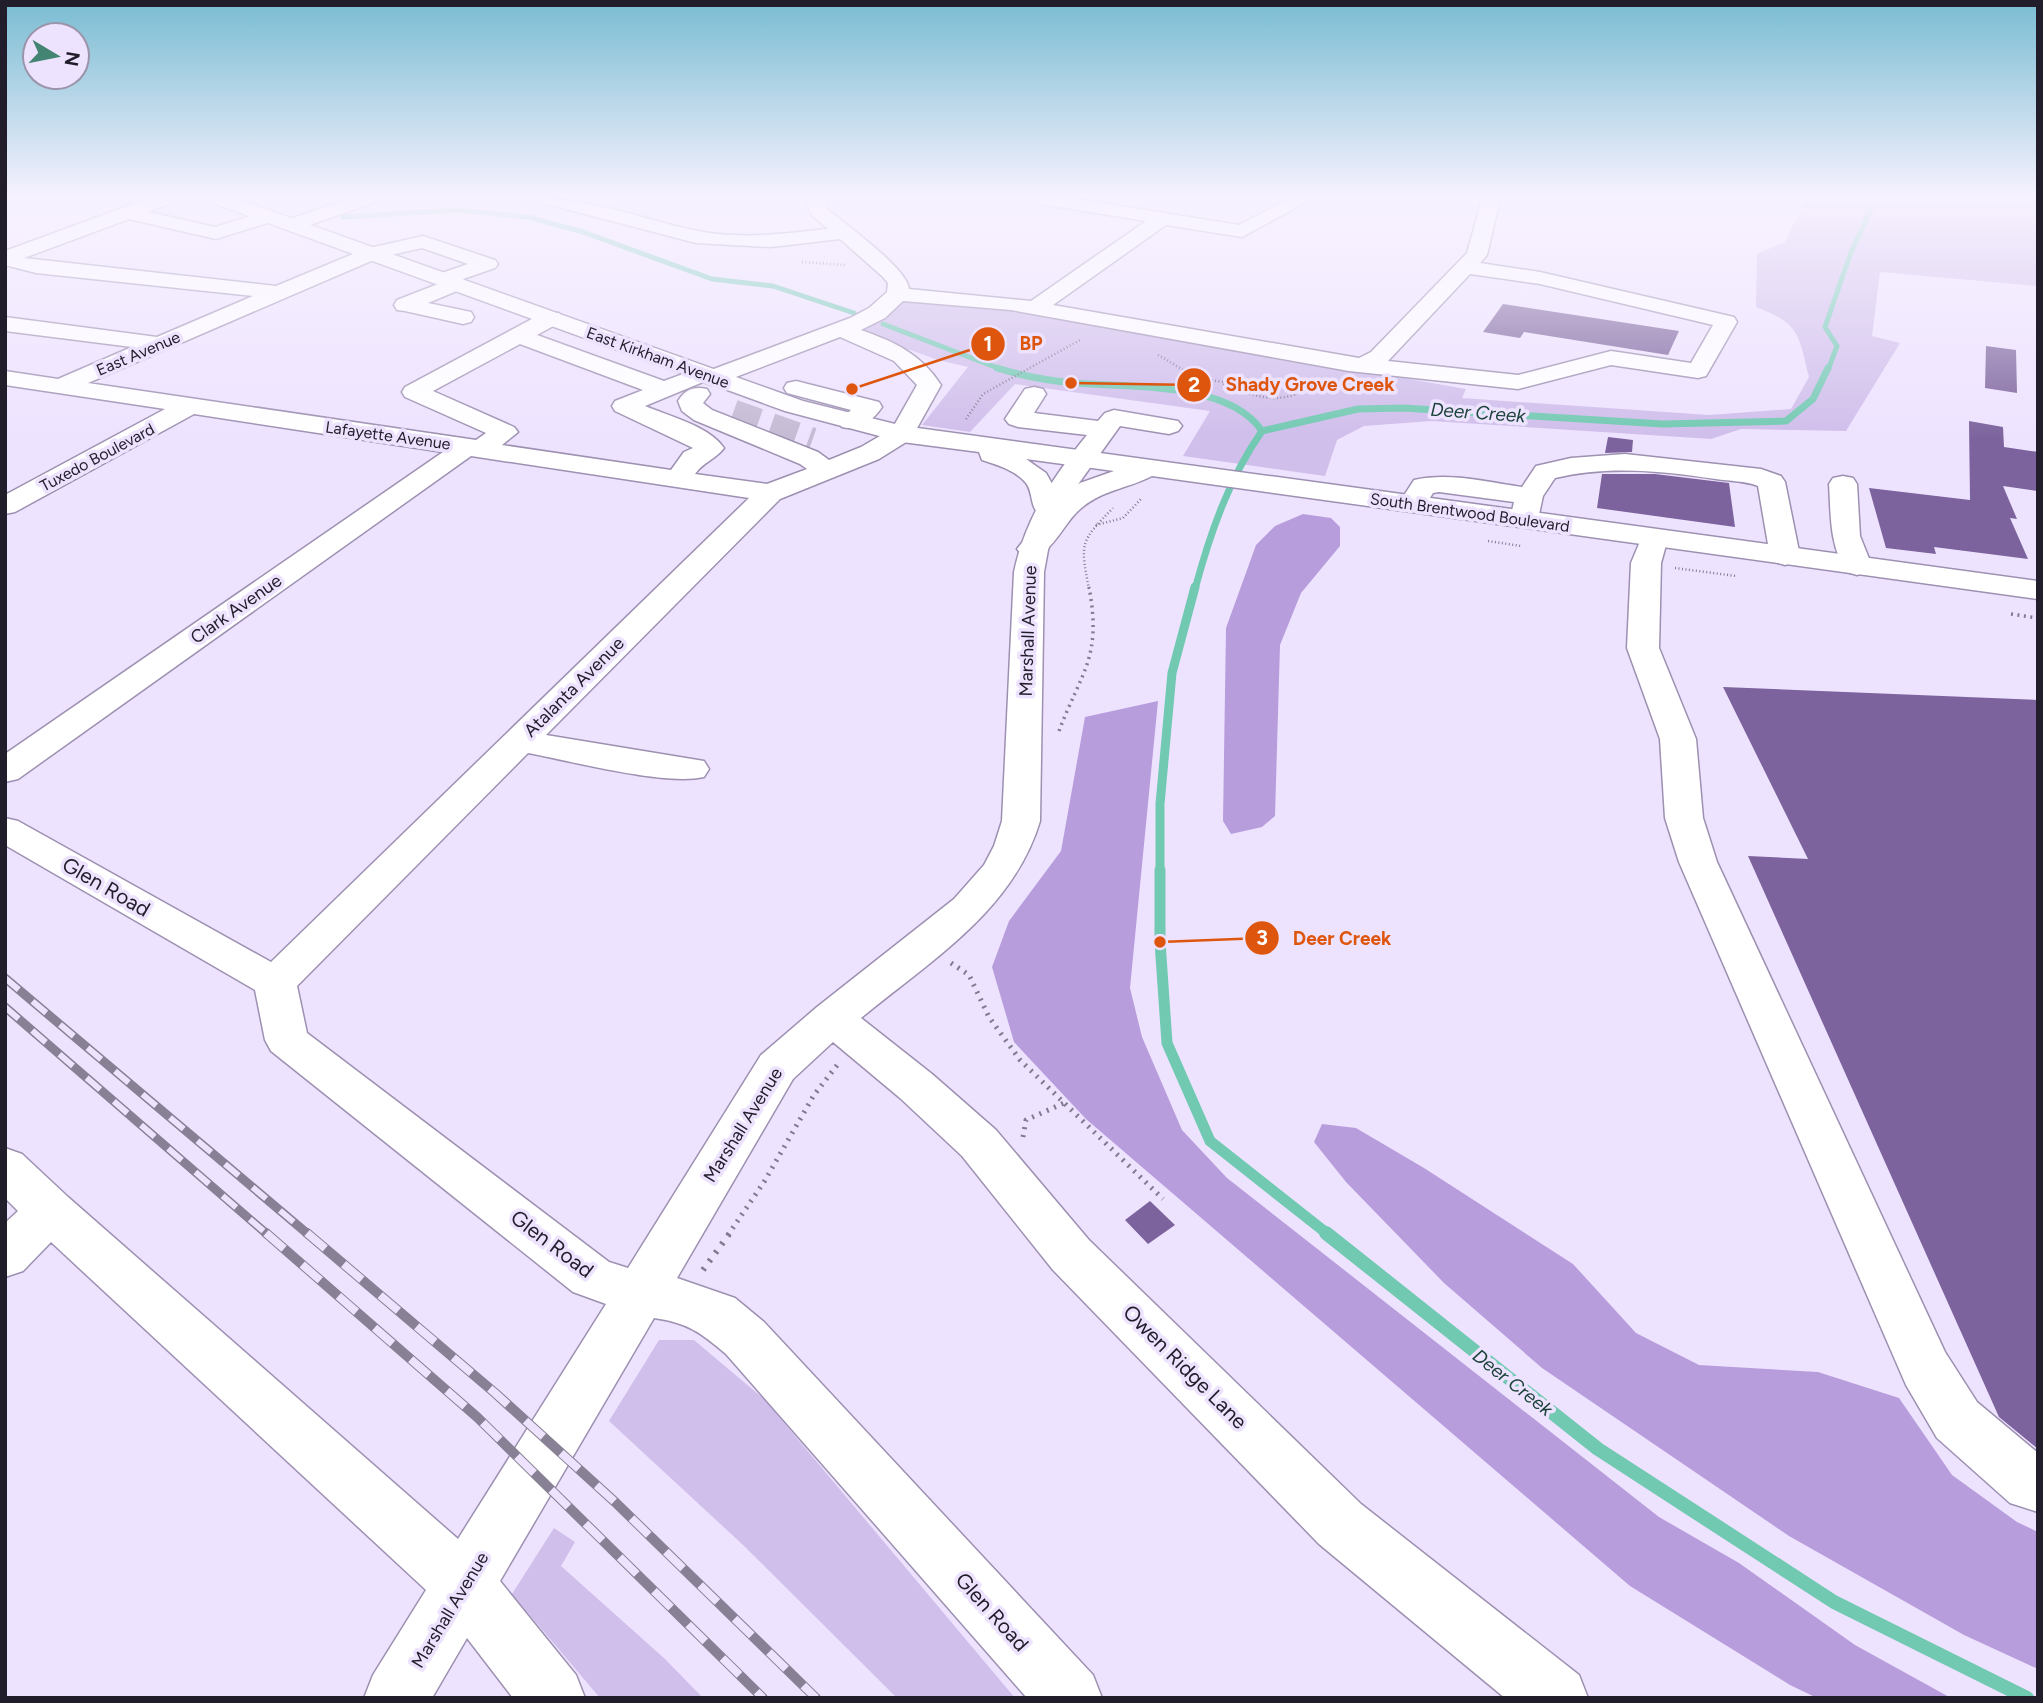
<svg xmlns="http://www.w3.org/2000/svg" width="2043" height="1703" font-family="Figtree,sans-serif">
<style>
.green{fill:#d0beeb}
.forest{fill:#b89ddc}
.lines{fill:none;stroke-linecap:round;stroke-linejoin:round}
.stream-far4{stroke:#72c9b2;stroke-width:5}
.stream-far3{stroke:#72c9b2;stroke-width:7}
.stream-far2{stroke:#72c9b2;stroke-width:9}
.stream-far1{stroke:#72c9b2;stroke-width:11}
.stream{stroke:#72c9b2;stroke-width:14}
.building{fill:#7c639d}
.minor-tunnel{stroke:#c5bbd4;stroke-width:27;stroke-dasharray:27 13;stroke-linecap:butt}
.minor-casing{stroke:#9d90b1;stroke-width:3}
.major-casing{stroke:#9d90b1;stroke-width:3}
.path-far3{stroke:#827b8f;stroke-width:2.5;stroke-dasharray:1 2.5;stroke-linecap:butt}
.path-far2{stroke:#827b8f;stroke-width:3.5;stroke-dasharray:2 4.5;stroke-linecap:butt}
.path-far1{stroke:#827b8f;stroke-width:5;stroke-dasharray:2 6;stroke-linecap:butt}
.path{stroke:#827b8f;stroke-width:6;stroke-dasharray:2.5 8;stroke-linecap:butt}
.minor{fill:#fff;fill-rule:evenodd}
.major{fill:#fff;fill-rule:evenodd}
.rail-far1-casing{stroke:#888094;stroke-width:9}
.rail-casing{stroke:#888094;stroke-width:10}
.rail-far1{stroke:#eee3ff;stroke-width:6;stroke-dasharray:18;stroke-linecap:butt}
.rail{stroke:#eee3ff;stroke-width:8;stroke-dasharray:24;stroke-linecap:butt}
.labels{text-anchor:middle;stroke-width:7;stroke-linejoin:round;paint-order:stroke}
.far-street-label{font-size:16px;fill:#221d2a;stroke:#eee3ff}
.street-label{font-size:18px;fill:#221d2a;stroke:#eee3ff}
.water-label{font-size:19px;font-style:italic;fill:#1a4238;stroke:#eee3ff}
.near-street-label{font-size:21px;fill:#221d2a;stroke:#eee3ff}
.leader{fill:none;stroke:#de560e;stroke-width:2.5}
.callout-dot{fill:#de560e;stroke:#eee3ff;stroke-width:2.5}
.mark-label{font-size:21px;text-anchor:middle;font-weight:bold;fill:#fff}
.callout-label{font-size:19px;text-anchor:middle;font-weight:bold;fill:#de560e;stroke:#eee3ff;stroke-width:7;stroke-linejoin:round;paint-order:stroke}
</style>
<rect width="100%" height="100%" fill="#eee3ff"/>
<path class="green" d="M 1806,199 L 2038,199 L 2038,286 L 1880,272 L 1872,336 L 1900,343 L 1846,431 L 1741,429 L 1711,439 L 1431,421 L 1364,426 L 1337,440 L 1325,476 L 1183,456 L 1210,411 L 1015,384 L 970,432 L 922,425 L 968,367 L 938,360 L 854,330 L 880,319 L 905,301 L 976,303 L 1466,389 L 1462,398 L 1709,415 L 1791,409 L 1809,377 C 1798,333 1800,324 1756,307 L 1757,254 L 1785,242 Z
M 659,1340 L 694,1340 L 764,1399 L 1015,1698 L 897,1698 L 742,1544 L 609,1421 Z
M 554,1528 L 575,1542 L 561,1566 L 665,1659 L 703,1698 L 600,1698 L 512,1594 Z"/>
<path class="forest" d="M 1303,514 L 1331,518 L 1340,527 L 1340,546 L 1301,593 L 1280,645 L 1275,816 L 1262,827 L 1231,834 L 1223,821 L 1226,628 L 1256,545 L 1275,526 Z
M 1158,701 L 1130,988 L 1142,1037 L 1182,1130 L 1227,1178 L 1659,1517 L 1739,1563 L 1855,1645 L 1951,1698 L 1817,1698 L 1790,1685 L 1630,1586 L 1086,1119 L 1014,1042 L 992,967 L 1009,921 L 1061,851 L 1085,717 Z
M 1322,1124 L 1356,1128 L 1424,1168 L 1573,1264 L 1636,1333 L 1699,1365 L 1818,1372 L 1899,1398 L 1952,1475 L 2017,1522 L 2038,1532 L 2038,1669 L 1964,1635 L 1789,1536 L 1542,1368 L 1444,1283 L 1346,1182 L 1314,1142 Z"/>
<g class="lines">
<path class="stream-far4" d="M 124,199 L 129,202
M 343,217 L 458,210 L 528,217 L 583,232 L 712,279 L 773,286 L 854,313
M 883,324 L 1003,370
M 1828,370 L 1837,346 L 1825,327 L 1851,252 L 1876,199"/>
<path class="stream-far3" d="M 997,368 C 1023,376 1049,381 1076,383 C 1130,388 1228,381 1262,431
M 1195,589 C 1210,534 1229,478 1262,431 L 1358,409 L 1403,408 L 1663,424 L 1786,421 L 1813,399 L 1828,368"/>
<path class="stream-far2" d="M 1160,871 L 1160,804 L 1172,673 L 1195,587"/>
<path class="stream-far1" d="M 1160,870 L 1160,942 L 1167,1043 L 1210,1141 L 1329,1235"/>
<path class="stream" d="M 1326,1233 L 1598,1449 L 1834,1602 L 2027,1698"/>
</g>
<path class="building" d="M 1503,304 L 1679,331 L 1668,355 L 1524,332 L 1520,338 L 1483,332 Z
M 1986,346 L 2016,350 L 2017,393 L 1985,388 Z
M 1969,421 L 2003,427 L 2004,447 L 2038,452 L 2038,491 L 2003,486 L 2017,519 L 2010,518 L 2028,559 L 1934,547 L 1936,554 L 1886,548 L 1869,488 L 1970,500 Z
M 1608,437 L 1633,440 L 1632,452 L 1605,453 Z
M 1602,474 L 1655,474 L 1729,483 L 1735,527 L 1597,508 Z
M 1723,687 L 2038,700 L 2038,1449 L 1999,1417 L 1748,856 L 1808,859 Z
M 1150,1201 L 1175,1225 L 1148,1244 L 1125,1220 Z"/>
<g class="lines">
<path class="minor-tunnel" d="M 733,413 L 812,441"/>
<g class="minor-casing">
<path id="minor" d="M 147,199 L 174,199 L 171,203 L 148,212 L 215,227 L 270,210 L 279,216 L 277,220 L 216,239 L 129,219 L 24,258 L 276,286 L 365,249 L 423,236 L 495,260 L 498,264 L 495,268 L 463,279 L 467,284 L 464,288 L 428,303 L 471,312 L 474,317 L 471,322 L 463,324 L 405,311 L 397,310 L 394,305 L 397,300 L 438,284 L 433,279 L 436,275 L 468,264 L 422,248 L 378,258 L 88,383 L 476,440 L 486,433 L 405,397 L 402,392 L 405,387 L 543,313 L 559,313 L 562,318 L 559,323 L 537,335 L 664,381 L 702,367 L 711,370 L 850,318 L 869,308 L 887,292 L 888,283 L 883,277 L 840,239 L 771,247 L 696,243 L 543,203 L 540,199 C 593,199 642,219 693,230 C 737,240 784,234 828,229 L 813,216 L 807,205 L 808,199 L 826,199 L 827,209 C 844,223 908,269 909,289 L 1031,301 L 1146,221 L 1040,204 L 1031,199 L 1077,199 L 1239,225 L 1289,199 L 1312,199 L 1242,237 L 1166,225 L 1053,305 L 1359,358 L 1371,352 L 1467,253 L 1482,199 L 1500,199 L 1487,255 L 1480,263 L 1540,272 L 1734,317 L 1737,322 L 1706,376 L 1698,378 L 1611,365 L 1518,389 L 1349,371 L 1011,310 L 903,301 L 885,318 L 861,330 C 895,342 921,354 941,385 L 911,439 L 879,459 L 780,499 L 546,735 L 704,761 L 709,769 L 704,777 C 665,786 571,761 528,753 L 297,986 L 307,1033 L 609,1262 L 628,1268 L 761,1055 L 817,1007 L 954,899 L 984,865 L 994,846 L 1002,821 L 1014,572 C 1025,519 1053,477 1087,435 L 1018,427 L 1009,424 L 1005,419 L 1025,389 L 1034,387 L 1043,389 L 1046,394 L 1034,413 L 1098,421 L 1105,413 L 1114,410 L 1178,421 L 1182,426 L 1178,431 L 1169,434 L 1120,426 L 1074,490 L 1055,529 L 1048,550 L 1044,572 L 1040,821 C 1013,911 930,961 861,1018 L 932,1074 L 996,1130 L 1089,1240 L 1361,1504 L 1579,1675 L 1588,1698 L 1505,1698 L 1319,1544 L 1053,1270 L 962,1156 L 900,1098 L 833,1042 L 793,1079 L 677,1278 L 735,1298 L 764,1322 L 1093,1675 L 1102,1698 L 1027,1698 L 726,1354 C 700,1332 688,1323 654,1318 L 500,1581 L 576,1675 L 585,1698 L 513,1698 L 467,1638 L 432,1698 L 364,1698 L 373,1675 L 426,1590 L 51,1242 L 23,1271 L 5,1277 L 5,1223 L 18,1211 L 5,1198 L 5,1148 L 22,1154 L 68,1197 L 458,1539 L 606,1304 L 573,1292 L 271,1051 L 265,1040 L 255,990 L 5,845 L 5,818 L 18,821 L 271,962 L 749,498 L 471,456 L 18,779 L 5,782 L 5,754 L 443,452 L 194,414 L 15,512 L 5,514 L 5,495 L 165,409 L 5,385 L 5,371 L 58,379 L 132,347 L 5,331 L 5,317 L 157,337 L 253,296 L 36,273 L 5,265 L 5,251 ZM 1470,274 L 1540,284 L 1713,325 L 1691,363 L 1611,351 L 1518,375 L 1388,361 ZM 840,337 L 894,361 L 917,385 L 892,429 L 861,447 L 829,460 L 818,452 L 712,410 L 703,403 L 710,394 L 707,389 C 693,386 685,390 678,401 L 682,411 L 694,420 L 800,464 L 807,469 L 767,484 L 695,474 C 703,462 716,459 724,448 C 709,426 669,416 645,406 L 703,382 L 712,385 L 720,383 ZM 520,344 L 643,390 L 615,401 L 612,406 L 615,411 L 693,448 L 684,452 L 671,470 L 502,445 L 518,432 L 514,427 L 433,391 Z
M 348,199 L 376,199 L 373,203 L 301,228 L 287,228 L 284,224 L 287,220 Z
M 796,381 L 879,402 L 882,407 C 873,421 859,431 842,427 L 838,422 L 851,410 L 787,393 L 784,388 L 787,383 Z
M 1625,454 L 1761,469 L 1781,476 L 1785,482 L 1800,556 L 1795,562 L 1785,565 L 1775,562 L 1770,556 L 1758,486 C 1746,481 1729,481 1716,479 C 1662,471 1608,465 1555,478 L 1543,496 L 1538,519 L 1534,525 L 1524,527 L 1514,525 L 1510,519 L 1514,502 L 1439,492 L 1433,493 L 1423,509 L 1413,511 L 1403,509 L 1399,503 L 1414,480 C 1449,472 1487,482 1522,487 L 1536,466 L 1571,458 Z
M 1843,476 L 1853,478 L 1857,484 L 1860,536 L 1872,566 L 1867,572 L 1857,575 L 1847,572 C 1829,546 1831,514 1829,484 L 1833,478 Z
M 1654,529 L 1664,532 L 1668,538 L 1661,563 L 1659,648 L 1696,739 L 1703,818 L 1717,862 L 1945,1352 L 1977,1402 L 2038,1453 L 2038,1512 L 2010,1503 L 1937,1438 L 1906,1385 L 1679,862 L 1665,818 L 1660,739 L 1627,648 L 1631,563 L 1644,532 Z"/>
</g>
<g class="major-casing">
<path id="major" d="M 210,199 L 238,199 L 803,401 L 903,426 L 2038,581 L 2038,599 L 1152,476 C 1127,489 1100,490 1078,511 C 1059,529 1050,562 1022,555 L 1017,549 L 1043,516 C 1029,511 1034,493 1026,483 C 1015,470 997,465 982,460 L 979,452 L 902,442 L 785,411 L 213,203 ZM 1026,459 L 1114,471 L 1080,483 L 1060,498 L 1046,473 Z"/>
</g>
<path class="path-far3" d="M 511,199 L 527,202
M 802,262 L 845,265
M 1158,355 C 1168,360 1177,367 1187,372 C 1221,388 1258,383 1293,379
M 1223,384 C 1247,393 1270,404 1296,394 L 1288,379
M 966,419 L 983,394 L 1080,340
M 1096,525 L 1123,518 L 1142,498
M 1488,541 L 1521,546
M 1675,568 L 1736,576
M 1089,589 C 1080,542 1080,542 1113,508"/>
<path class="path-far2" d="M 2011,614 L 2038,618
M 1059,731 C 1082,670 1102,658 1089,587"/>
<path class="path-far1" d="M 951,963 L 969,975 L 989,1017 L 1020,1060 L 1163,1199
M 1023,1137 L 1026,1120 L 1064,1103
M 728,1235 L 764,1182 L 814,1095 L 838,1064"/>
<path class="path" d="M 703,1270 L 730,1233"/>
<use href="#minor" class="minor"/>
<use href="#major" class="major"/>
<g class="rail-far1-casing">
<path id="rail-far1" d="M 5,978 L 309,1235
M 5,1007 L 268,1235"/>
</g>
<g class="rail-casing">
<path id="rail" d="M 266,1233 L 477,1417 L 763,1698
M 307,1233 L 495,1393 L 615,1502 L 816,1698"/>
</g>
<use href="#rail-far1" class="rail-far1"/>
<use href="#rail" class="rail"/>
</g>
<linearGradient id="sky" x2="0" y2="1"><stop stop-color="#79bcd2"/><stop offset="0.45" stop-color="#f7f2ff"/><stop offset="1" stop-color="#f7f2ff" stop-opacity="0"/></linearGradient>
<rect width="2043" height="438" fill="url(#sky)"/>
<g class="labels">
<g class="far-street-label">
<text transform="translate(138 353) rotate(-23)" y="6">East Avenue</text>
<text transform="translate(658 357) rotate(20)" y="6">East Kirkham Avenue</text>
<text transform="translate(388 435) rotate(8)" y="6">Lafayette Avenue</text>
<text transform="translate(97 457) rotate(-28)" y="6">Tuxedo Boulevard</text>
<text transform="translate(1470 512) rotate(8)" y="6">South Brentwood Boulevard</text>
</g>
<g class="street-label">
<text transform="translate(236 609) rotate(-35)" y="6">Clark Avenue</text>
<text transform="translate(1028 631) rotate(-88)" y="6">Marshall Avenue</text>
<text transform="translate(574 687) rotate(-45)" y="6">Atalanta Avenue</text>
<text transform="translate(743 1125) rotate(-58)" y="6">Marshall Avenue</text>
<text transform="translate(450 1610) rotate(-59)" y="6">Marshall Avenue</text>
</g>
<g class="water-label">
<text transform="translate(1478 412) rotate(4)" y="7">Deer Creek</text>
<text transform="translate(1513 1382) rotate(38)" y="7">Deer Creek</text>
</g>
<g class="near-street-label">
<text transform="translate(106 887) rotate(30)" y="7">Glen Road</text>
<text transform="translate(552 1244) rotate(37)" y="7">Glen Road</text>
<text transform="translate(1185 1367) rotate(45)" y="7">Owen Ridge Lane</text>
<text transform="translate(992 1612) rotate(48)" y="7">Glen Road</text>
</g>
</g>
<path class="leader" d="M852 389L988 344M1071 383L1194 385M1160 942L1262 938"/>
<g class="callout-dot">
<circle cx="852" cy="389" r="7"/>
<circle cx="1071" cy="383" r="7"/>
<circle cx="1160" cy="942" r="7"/>
<circle cx="988" cy="344" r="18"/>
<circle cx="1194" cy="385" r="18"/>
<circle cx="1262" cy="938" r="18"/>
</g>
<g class="mark-label">
<text x="988" y="351">1</text>
<text x="1194" y="392">2</text>
<text x="1262" y="945">3</text>
</g>
<g class="callout-label">
<text x="1031" y="350">BP</text>
<text x="1310" y="391">Shady Grove Creek</text>
<text x="1342" y="945">Deer Creek</text>
</g>
<rect width="2043" height="1703" fill="none" stroke="#221d2a" stroke-width="14"/>
<g transform="translate(56 56) rotate(100)"><circle r="33" fill="#eee3ff" stroke="#9c94aa" stroke-width="2"/>
<path d="M0-5L12 26L0 18L-12 26Z" fill="#438473"/>
<text y="-10" font-size="19" font-weight="bold" text-anchor="middle" fill="#221d2a">N</text>
</g>
</svg>
